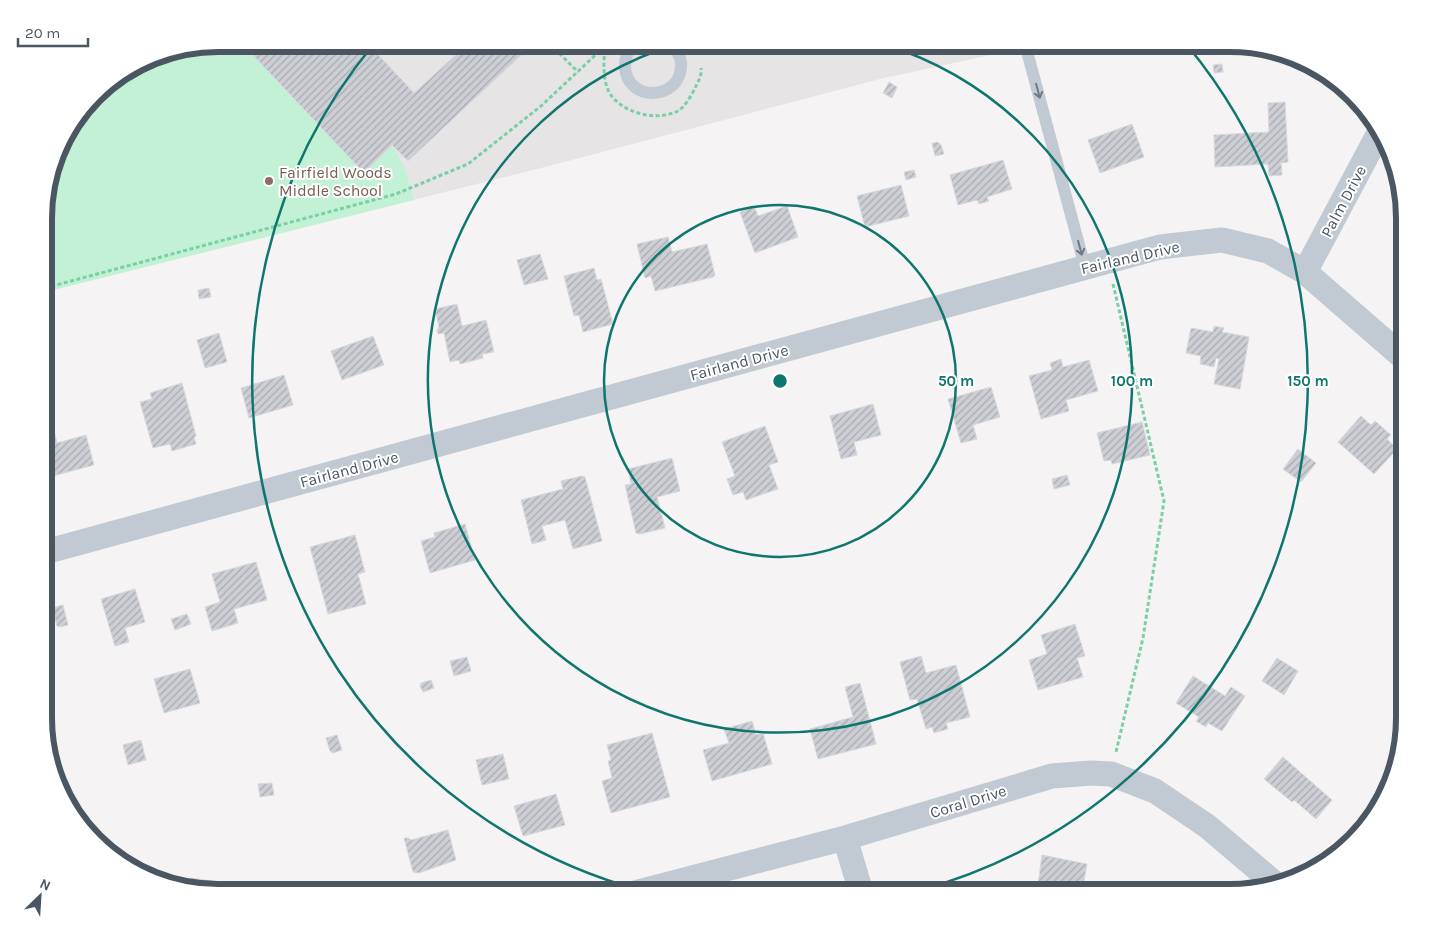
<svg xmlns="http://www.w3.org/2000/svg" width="1448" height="936" font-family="Karla,sans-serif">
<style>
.education{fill:#e6e4e5}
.grass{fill:#c3f1d5}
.building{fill:url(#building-hatch);stroke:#d7d9de}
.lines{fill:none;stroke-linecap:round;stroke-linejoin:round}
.path{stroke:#7ad0a6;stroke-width:3;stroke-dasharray:4 2.5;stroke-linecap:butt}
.lane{stroke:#c1cad2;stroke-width:12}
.street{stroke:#c1cad2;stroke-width:25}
.oneway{stroke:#6e7983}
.ring{fill:none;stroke:#0f766e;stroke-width:2.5}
.education-dot{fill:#8d6e63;stroke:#fff;stroke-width:2}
.labels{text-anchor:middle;stroke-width:4;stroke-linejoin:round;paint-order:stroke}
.education-label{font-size:16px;fill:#785e54;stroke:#fff;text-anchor:start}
.street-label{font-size:16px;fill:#4a5661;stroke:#fff}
.rim{fill:none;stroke:#4a5661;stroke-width:6}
.centre{fill:#0f766e;stroke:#fff;stroke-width:2.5}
.ring-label{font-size:15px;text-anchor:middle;font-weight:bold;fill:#0f766e;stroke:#fff;stroke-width:4;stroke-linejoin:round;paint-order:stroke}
</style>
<defs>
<pattern id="building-hatch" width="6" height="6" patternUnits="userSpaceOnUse" patternTransform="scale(1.25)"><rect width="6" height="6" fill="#cdcfd5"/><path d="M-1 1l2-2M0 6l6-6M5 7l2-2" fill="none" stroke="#a8abb0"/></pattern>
</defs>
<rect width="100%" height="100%" fill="#f5f3f3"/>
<path class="education" d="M 219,44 L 1002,44 L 1004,52 L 880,79 L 549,166 L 45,292 L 45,196 L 62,141 L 103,87 L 152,57 Z"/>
<path class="grass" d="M 219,44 L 261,44 L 251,53 L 363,172 L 392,145 L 405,169 L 414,200 L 45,292 L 45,196 L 62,141 L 103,87 L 152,57 Z"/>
<path class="building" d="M 261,44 L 368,44 L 414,93 L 468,44 L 533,44 L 408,161 L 392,145 L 364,173 L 251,53 Z
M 1222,64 L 1223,72 L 1214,73 L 1213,65 Z
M 889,82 L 897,87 L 892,98 L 883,93 Z
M 1285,102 L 1288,162 L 1281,163 L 1282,175 L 1269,176 L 1268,164 L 1215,167 L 1214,135 L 1269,132 L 1268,103 Z
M 1132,124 L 1144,157 L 1100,173 L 1088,140 Z
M 938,142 L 941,145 L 944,154 L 935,156 L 932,143 Z
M 1003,160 L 1012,189 L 987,197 L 989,201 L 979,204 L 977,200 L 958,205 L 950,175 Z
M 914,170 L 916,177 L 906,180 L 904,172 Z
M 901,185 L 909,216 L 865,227 L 857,196 Z
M 754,206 L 758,216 L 787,206 L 798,237 L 755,253 L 740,212 Z
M 668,237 L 672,252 L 707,244 L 715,275 L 713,277 L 655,291 L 651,276 L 645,278 L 637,244 Z
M 540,254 L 548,279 L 524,285 L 517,260 Z
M 594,268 L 597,280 L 601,279 L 613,324 L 583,332 L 579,315 L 574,316 L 564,276 Z
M 209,288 L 211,297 L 199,299 L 198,290 Z
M 457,304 L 462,326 L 486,320 L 494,352 L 482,354 L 483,358 L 460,364 L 459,360 L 450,362 L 444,333 L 438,334 L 437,331 L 439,327 L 435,309 Z
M 1214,326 L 1224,328 L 1222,332 L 1249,337 L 1240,389 L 1214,384 L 1219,359 L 1216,358 L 1214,367 L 1200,364 L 1201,356 L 1186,353 L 1191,328 L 1213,332 Z
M 219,333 L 227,362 L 205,368 L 197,340 Z
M 373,336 L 384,365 L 342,380 L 331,351 Z
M 1061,359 L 1063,367 L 1089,360 L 1098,391 L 1066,400 L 1069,411 L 1041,419 L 1029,376 L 1052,370 L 1050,363 Z
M 284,375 L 293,405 L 249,418 L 241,388 Z
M 182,383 L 196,436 L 194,437 L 196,444 L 172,451 L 170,444 L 153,448 L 140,402 L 152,399 L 150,393 Z
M 991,387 L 1000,417 L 973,425 L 977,439 L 961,443 L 948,399 Z
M 873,404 L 881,435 L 854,442 L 857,455 L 841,459 L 830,416 Z
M 1361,416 L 1371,425 L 1375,421 L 1391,435 L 1387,439 L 1397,449 L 1374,474 L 1338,442 Z
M 51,418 L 57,443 L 86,435 L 94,465 L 49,477 L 48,475 L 45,467 L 45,420 Z
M 1142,422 L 1150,455 L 1112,464 L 1111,460 L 1104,461 L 1097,433 Z
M 765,426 L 778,462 L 769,465 L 778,489 L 746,500 L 743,492 L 733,495 L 727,479 L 735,476 L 722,442 Z
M 1298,449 L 1316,463 L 1301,482 L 1283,469 Z
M 672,458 L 680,491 L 657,497 L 665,528 L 640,534 L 636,533 L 625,485 L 631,484 L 628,469 Z
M 1067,475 L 1070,485 L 1054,489 L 1052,479 Z
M 582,476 L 585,477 L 602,541 L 573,549 L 565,520 L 542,526 L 546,540 L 532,544 L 521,500 L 563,489 L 561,481 Z
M 465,524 L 475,560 L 430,573 L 421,541 L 435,537 L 434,533 Z
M 355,535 L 365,572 L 358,574 L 366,604 L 328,614 L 310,547 Z
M 256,562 L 267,600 L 234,609 L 238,623 L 212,631 L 205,607 L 220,602 L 212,574 Z
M 135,589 L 145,622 L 125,628 L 129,642 L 115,646 L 101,599 Z
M 63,605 L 68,625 L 60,627 L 57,626 L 52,608 Z
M 187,614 L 191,624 L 175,630 L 171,619 Z
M 1075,624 L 1085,656 L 1077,658 L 1083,677 L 1038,690 L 1029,660 L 1047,654 L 1041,635 Z
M 921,656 L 926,673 L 956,665 L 970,717 L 946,723 L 948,729 L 934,733 L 932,727 L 926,729 L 917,699 L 910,700 L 900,662 Z
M 467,657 L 471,671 L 454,676 L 450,661 Z
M 1277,658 L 1298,671 L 1284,695 L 1262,681 Z
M 190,669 L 200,703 L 164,713 L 154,679 Z
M 1193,676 L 1225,696 L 1231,687 L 1245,696 L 1222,731 L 1208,723 L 1206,727 L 1196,721 L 1199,717 L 1176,703 Z
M 431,680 L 434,688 L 423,692 L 420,686 L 421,683 Z
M 860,683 L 876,744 L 818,759 L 810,729 L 853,717 L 845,687 Z
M 752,721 L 756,735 L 763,733 L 772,764 L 712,781 L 703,750 L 729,743 L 724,729 Z
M 652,733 L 670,797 L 611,813 L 602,781 L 612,778 L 608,761 L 611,760 L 607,745 Z
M 337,735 L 342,750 L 333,753 L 330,751 L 326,738 Z
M 141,740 L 146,760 L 128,765 L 123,745 Z
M 503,754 L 509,779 L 482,785 L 476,760 Z
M 1283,757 L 1332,800 L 1316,819 L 1294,800 L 1292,802 L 1264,779 Z
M 272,783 L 274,795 L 260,797 L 258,784 Z
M 556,794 L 565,825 L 523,836 L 514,806 Z
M 1381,796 L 1375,814 L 1358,830 L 1355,827 Z
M 448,830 L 456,860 L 419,873 L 413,872 L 404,838 L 409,838 L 411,840 Z
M 1042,855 L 1087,864 L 1082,892 L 1037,892 Z
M 191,878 L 244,886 L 244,892 L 218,892 L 189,887 Z
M 183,880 L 183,886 L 164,883 L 164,882 Z
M 1162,883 L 1172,892 L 1154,892 Z"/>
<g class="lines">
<path class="path" d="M 550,44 L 578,72
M 607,44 L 605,46 C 604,61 602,78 609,92 C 621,113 656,122 678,111 C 685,107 693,93 696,86 C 699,80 702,75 701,68
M 1113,284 L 1164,501 L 1143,638 L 1116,752
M 45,288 L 396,194 L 468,164 L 541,106 L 605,46"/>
<path class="lane" d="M 636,44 C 628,49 625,58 625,67 C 627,102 679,101 681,67 C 682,58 677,50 670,44
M 1025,44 L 1085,267"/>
<path class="street" d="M 1305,272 L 1380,131
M 45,552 L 1160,247 L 1222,240 L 1268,251 L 1305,272 L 1404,358
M 845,838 L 861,892
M 638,892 L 845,838 L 1052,776 L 1091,773 L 1111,774 L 1155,791 L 1207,826 L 1273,882"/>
</g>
<defs><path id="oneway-shaft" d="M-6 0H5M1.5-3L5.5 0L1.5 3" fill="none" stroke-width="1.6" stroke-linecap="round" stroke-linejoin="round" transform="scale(1.25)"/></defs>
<g class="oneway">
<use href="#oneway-shaft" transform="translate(1038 91) rotate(75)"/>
<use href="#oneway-shaft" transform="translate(1080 248) rotate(75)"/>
</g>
<g class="ring">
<circle cx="780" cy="381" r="176"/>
<path d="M883 44A352 352 0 1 1 677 44"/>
<path d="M643 891A528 528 0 0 1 373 45M1187 45A528 528 0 0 1 917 891"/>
</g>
<circle class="education-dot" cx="269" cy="181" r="5"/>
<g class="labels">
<g class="education-label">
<text x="279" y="178">Fairfield Woods<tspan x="279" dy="18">Middle School</tspan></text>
</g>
<g class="street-label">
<text transform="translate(1343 201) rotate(-62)" y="6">Palm Drive</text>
<text transform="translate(1130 257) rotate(-13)" y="6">Fairland Drive</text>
<text transform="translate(739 362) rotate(-15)" y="6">Fairland Drive</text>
<text transform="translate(349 469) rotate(-15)" y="6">Fairland Drive</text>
<text transform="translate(968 801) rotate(-17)" y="6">Coral Drive</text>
</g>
</g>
<path d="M0 0H1448V936H0ZM218 52H1230A166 166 0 0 1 1396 218V718A166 166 0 0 1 1230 884H218A166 166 0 0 1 52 718V218A166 166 0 0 1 218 52Z" fill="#fff" fill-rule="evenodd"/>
<path class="rim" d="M218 52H1230A166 166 0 0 1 1396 218V718A166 166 0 0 1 1230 884H218A166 166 0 0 1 52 718V218A166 166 0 0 1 218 52Z"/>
<circle cx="780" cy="381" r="8" class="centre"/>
<g class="ring-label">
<text x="956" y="386">50 m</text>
<text x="1132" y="386">100 m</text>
<text x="1308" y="386">150 m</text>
</g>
<g transform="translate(40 896) rotate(25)" stroke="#ffffff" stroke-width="4" paint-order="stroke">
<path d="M0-4L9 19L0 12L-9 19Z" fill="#4a5661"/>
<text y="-8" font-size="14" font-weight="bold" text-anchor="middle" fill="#4a5661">N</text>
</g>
<path d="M18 38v8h70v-8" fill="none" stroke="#4a5661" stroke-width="2.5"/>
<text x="25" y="38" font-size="15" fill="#4a5661" stroke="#ffffff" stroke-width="4" paint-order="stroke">20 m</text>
</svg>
